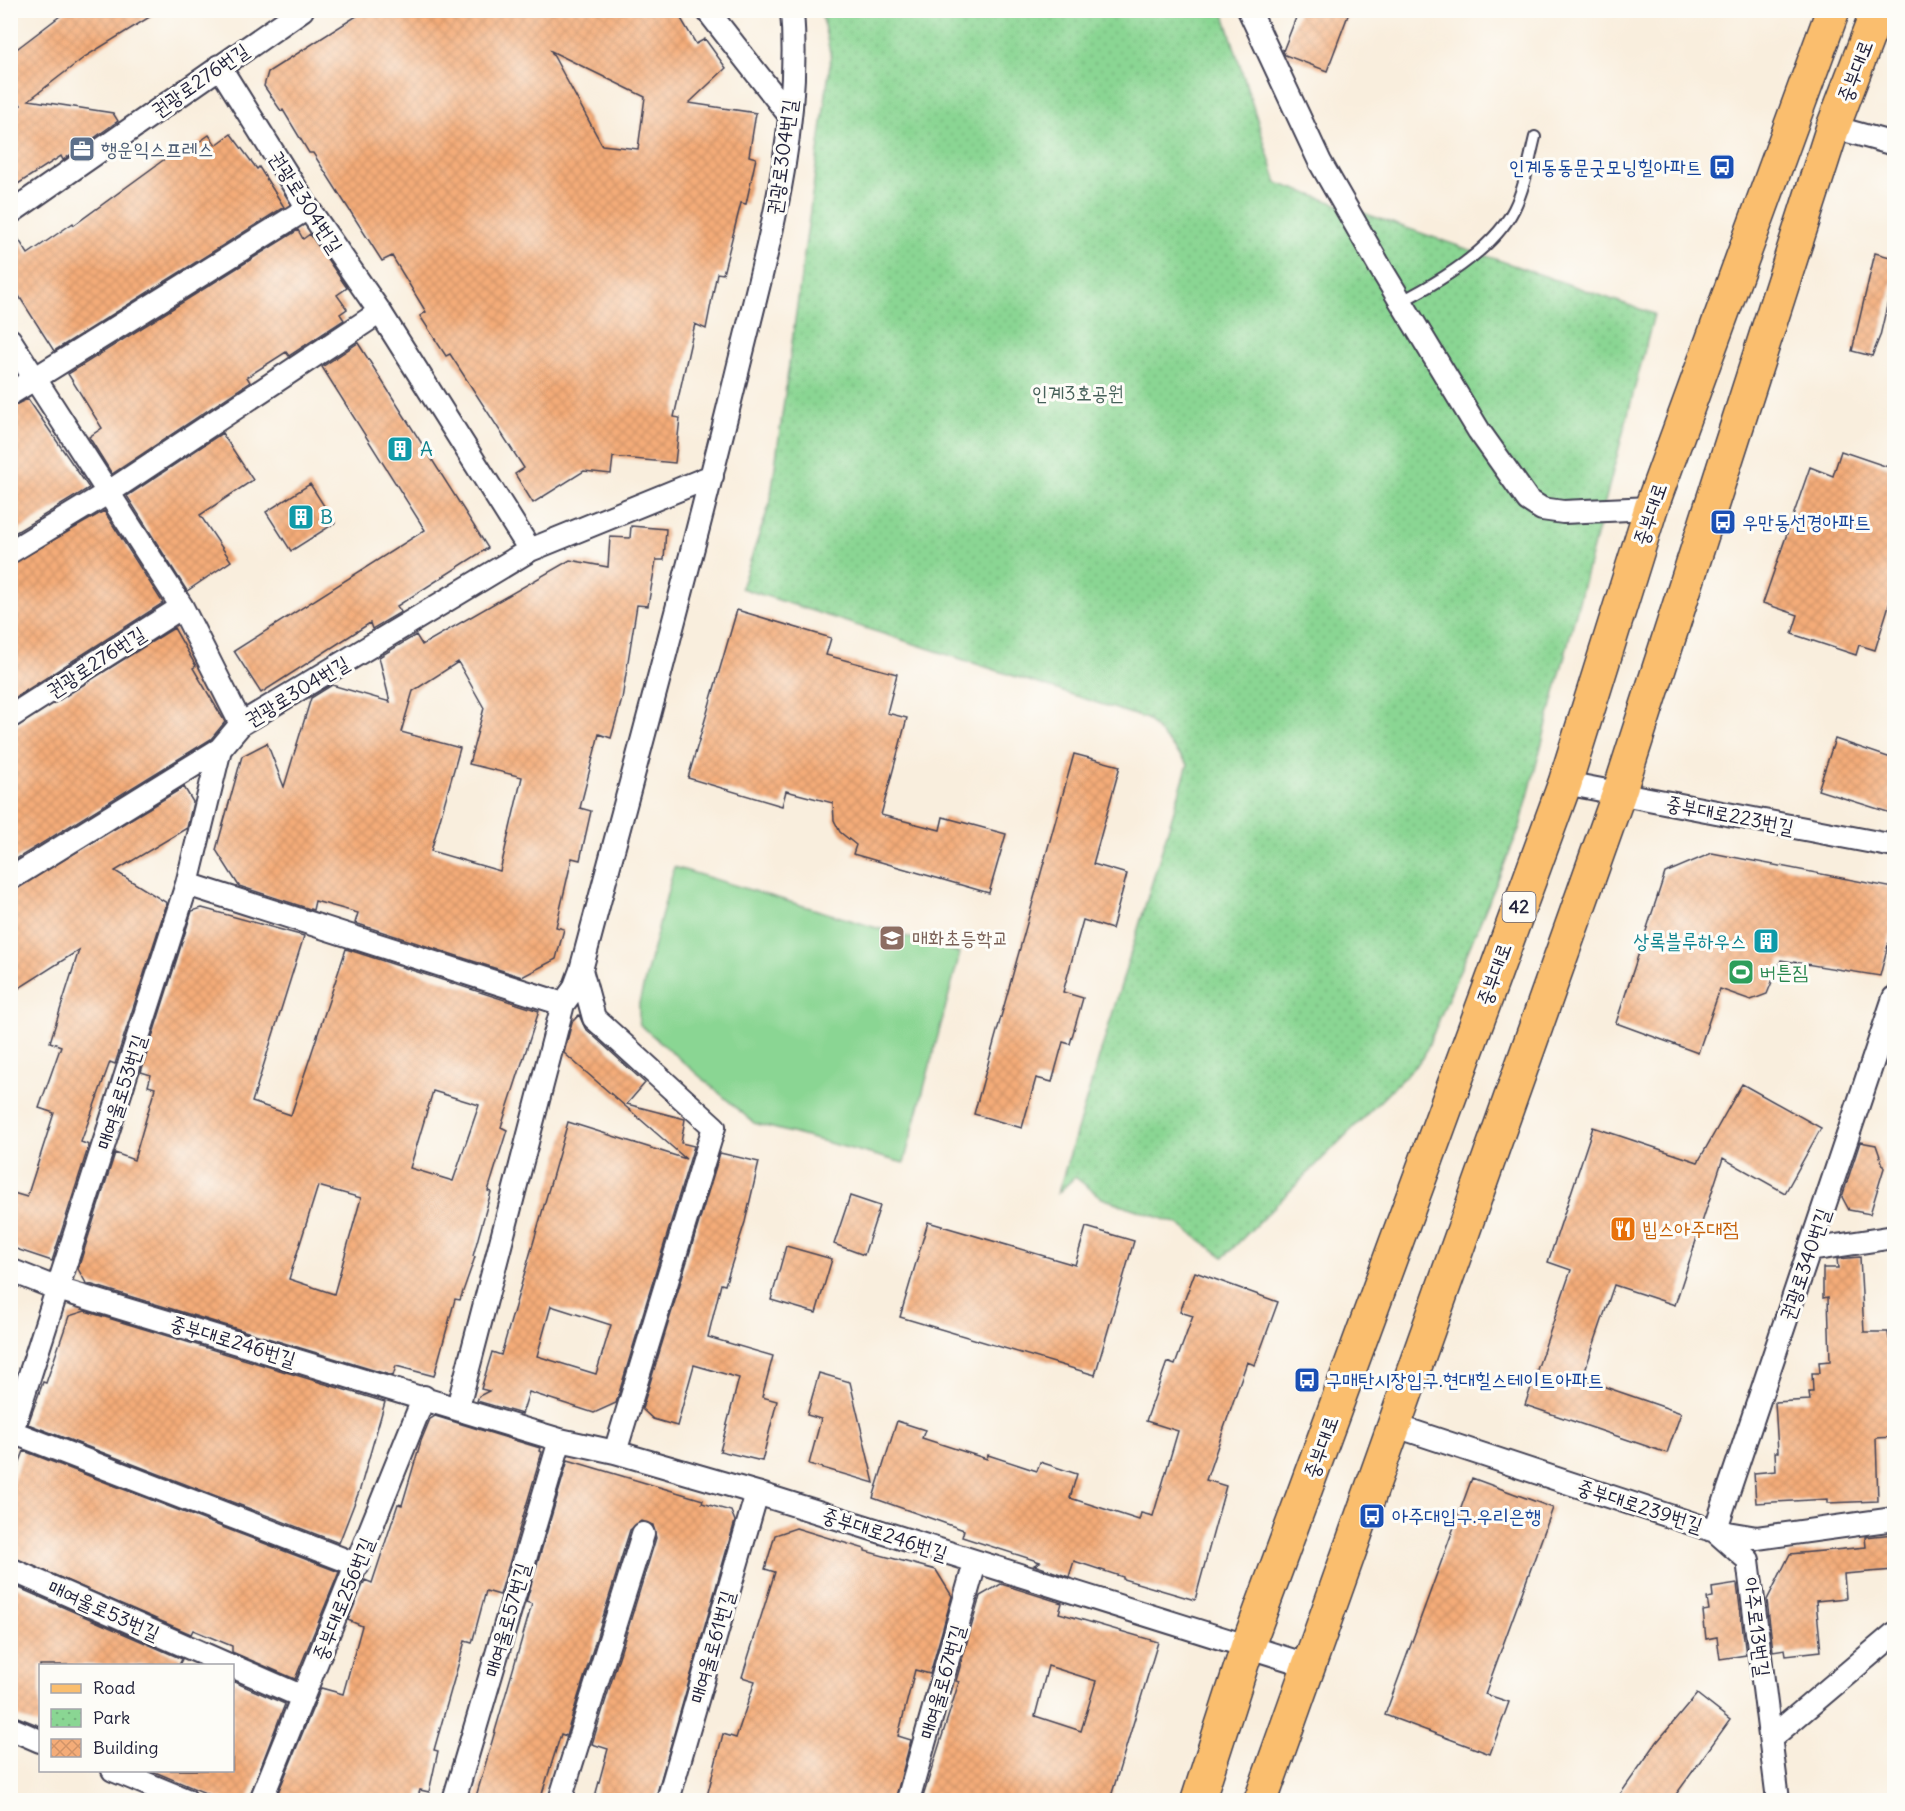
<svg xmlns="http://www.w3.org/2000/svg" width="1905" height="1811" font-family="Delius,'Poor Story',sans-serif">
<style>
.park{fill:url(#park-dots);stroke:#567c67;stroke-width:1.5}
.garden{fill:#8ad693;stroke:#567c67;stroke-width:1.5}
.building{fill:url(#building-cross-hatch);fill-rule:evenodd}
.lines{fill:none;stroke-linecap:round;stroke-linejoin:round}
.lane-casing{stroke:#424153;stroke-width:14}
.street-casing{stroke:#424153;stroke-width:26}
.primary-casing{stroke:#424153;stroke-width:36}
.lane{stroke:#fff;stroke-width:10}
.street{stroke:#fff;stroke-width:22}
.primary{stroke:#fabe6e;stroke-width:33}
.labels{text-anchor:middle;stroke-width:6;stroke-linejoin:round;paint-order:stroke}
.shield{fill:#fdfcf7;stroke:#646373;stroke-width:1.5}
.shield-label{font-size:18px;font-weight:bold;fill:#22223b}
.street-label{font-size:20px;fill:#22223b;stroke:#fdfcf7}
.service-label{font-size:20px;fill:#4e5e75;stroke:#fdfcf7;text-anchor:start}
.transit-label{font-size:20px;fill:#164399;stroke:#fdfcf7;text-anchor:start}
.park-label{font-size:20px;fill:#46615a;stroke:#fdfcf7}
.culture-label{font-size:20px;fill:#0d838f;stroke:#fdfcf7;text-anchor:start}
.education-label{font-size:20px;fill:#785e54;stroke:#fdfcf7;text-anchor:start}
.leisure-label{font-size:20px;fill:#27864d;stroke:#fdfcf7;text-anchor:start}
.food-label{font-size:20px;fill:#c56008;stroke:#fdfcf7;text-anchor:start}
</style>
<defs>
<pattern id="park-dots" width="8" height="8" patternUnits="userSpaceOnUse" patternTransform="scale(1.5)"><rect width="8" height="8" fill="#8ad693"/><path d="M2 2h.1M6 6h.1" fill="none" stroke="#77b780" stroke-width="1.8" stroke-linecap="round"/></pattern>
<pattern id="building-cross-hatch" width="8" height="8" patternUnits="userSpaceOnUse" patternTransform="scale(1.5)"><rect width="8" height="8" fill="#f4ac78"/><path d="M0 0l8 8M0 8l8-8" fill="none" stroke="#d19469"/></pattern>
</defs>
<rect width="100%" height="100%" fill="#fdfcf7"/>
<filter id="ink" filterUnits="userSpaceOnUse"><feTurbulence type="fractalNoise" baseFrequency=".0167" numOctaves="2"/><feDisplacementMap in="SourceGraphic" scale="12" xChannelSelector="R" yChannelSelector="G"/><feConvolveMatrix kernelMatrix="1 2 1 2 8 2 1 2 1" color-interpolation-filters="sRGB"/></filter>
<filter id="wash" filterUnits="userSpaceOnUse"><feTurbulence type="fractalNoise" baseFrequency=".008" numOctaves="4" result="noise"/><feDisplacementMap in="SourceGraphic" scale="24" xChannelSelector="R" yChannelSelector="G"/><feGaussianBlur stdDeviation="1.35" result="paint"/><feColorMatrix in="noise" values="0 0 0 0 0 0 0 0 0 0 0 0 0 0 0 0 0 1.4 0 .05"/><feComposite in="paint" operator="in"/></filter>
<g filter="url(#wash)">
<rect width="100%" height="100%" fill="#f9eedd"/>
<path class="park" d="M 821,11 L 1223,11 L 1277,183 L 1654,314 L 1520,827 L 1423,1058 L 1224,1257 L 1178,1224 L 1102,1198 L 1075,1177 L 1058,1193 L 1188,764 L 1147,719 L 741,588 L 770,503 L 831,57 Z"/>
<path class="garden" d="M 674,867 L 960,953 L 904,1163 L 754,1123 L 639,1024 L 639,1003 Z"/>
<g id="blocks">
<path class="building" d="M 68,10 L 161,10 L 86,56 L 29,100 L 113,113 L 118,121 L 63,160 L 61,156 L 10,189 L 10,112 L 21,105 L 10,90 L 10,54 Z
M 366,10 L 676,10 L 696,44 L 705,39 L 726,68 L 689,103 L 756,113 L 749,156 L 756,158 L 746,204 L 741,203 L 723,274 L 717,273 L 706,329 L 695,324 L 693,332 L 674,417 L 680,418 L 675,463 L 613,457 L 611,474 L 584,471 L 533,503 L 515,474 L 524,468 L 450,354 L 446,356 L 420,316 L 426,312 L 392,256 L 382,261 L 313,153 L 309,153 L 283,110 L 281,111 L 264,86 L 268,72 ZM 551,51 L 645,97 L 638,149 L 602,145 Z
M 1299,10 L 1350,10 L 1327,71 L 1285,55 L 1283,51 Z
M 231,134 L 257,169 L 259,167 L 284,207 L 54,351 L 10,282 L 10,226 L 28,254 L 73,223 L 74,225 L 173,153 L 176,158 L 209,135 L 216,145 Z
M 298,230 L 303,239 L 310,234 L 347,288 L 337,295 L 347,309 L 340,314 L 344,320 L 289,356 L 286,352 L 247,377 L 250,382 L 112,474 L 89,437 L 102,428 L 68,374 Z
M 1875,253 L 1894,258 L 1894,276 L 1880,336 L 1872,356 L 1852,351 Z
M 358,343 L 488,548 L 397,606 L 401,612 L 372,629 L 370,623 L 261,693 L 234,651 L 425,530 L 322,367 Z
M 28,399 L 89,488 L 13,534 L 10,531 L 10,407 Z
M 222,433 L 253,480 L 200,515 L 231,561 L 187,591 L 127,496 Z
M 1841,451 L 1894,469 L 1894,589 L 1875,650 L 1859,645 L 1856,655 L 1792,634 L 1798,615 L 1763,603 L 1810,467 L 1833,476 Z
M 310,484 L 335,523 L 291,551 L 266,512 Z
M 104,511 L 163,603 L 10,701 L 10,565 Z
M 631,526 L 666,529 L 664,560 L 656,560 L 648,606 L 637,605 L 622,699 L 611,738 L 599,734 L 580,808 L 591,811 L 580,860 L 572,858 L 556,927 L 564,929 L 556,959 L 522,977 L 355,923 L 358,913 L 315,901 L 313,910 L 239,886 L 216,850 L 242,756 L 267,743 L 284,787 L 311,698 L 332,685 L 390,702 L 379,657 L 416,635 L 422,645 L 570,560 L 608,567 L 610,537 L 630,538 ZM 458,662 L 484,708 L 469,764 L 522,777 L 500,871 L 431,851 L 460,748 L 401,732 L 413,691 Z
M 737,610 L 831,638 L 826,655 L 897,674 L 887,713 L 907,718 L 881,815 L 940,830 L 943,817 L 1006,834 L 989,893 L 853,854 L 856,845 L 840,832 L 834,820 L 833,803 L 786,791 L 782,806 L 688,778 Z
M 174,628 L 196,666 L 193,668 L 225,722 L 211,739 L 10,863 L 10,730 Z
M 1835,739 L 1894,759 L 1894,814 L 1818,790 Z
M 1074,754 L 1120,766 L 1093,864 L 1127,874 L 1112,929 L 1083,920 L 1063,992 L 1083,998 L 1070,1044 L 1063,1042 L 1052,1082 L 1036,1078 L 1022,1128 L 974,1114 Z
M 184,787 L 193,802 L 187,828 L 115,871 L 167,903 L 115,1064 L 110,1062 L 81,1142 L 89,1145 L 52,1261 L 10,1247 L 10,1192 L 27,1197 L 54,1113 L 39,1108 L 61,1046 L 50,1042 L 79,950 L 10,994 L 10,892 Z
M 1712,853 L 1894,888 L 1894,922 L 1880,976 L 1781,960 L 1767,994 L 1751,1000 L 1720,989 L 1698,1053 L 1616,1023 L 1665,873 Z
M 202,908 L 304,936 L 252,1102 L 291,1115 L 346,949 L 539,1011 L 501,1127 L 507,1130 L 488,1191 L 491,1192 L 473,1256 L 475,1257 L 460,1300 L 455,1299 L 434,1376 L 396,1366 L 393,1376 L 86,1283 L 78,1269 L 115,1153 L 134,1160 L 155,1088 L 148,1086 L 151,1075 L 141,1072 L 192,911 ZM 433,1091 L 479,1105 L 453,1181 L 410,1168 ZM 318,1186 L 361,1198 L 334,1294 L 289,1279 Z
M 579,1015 L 585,1028 L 645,1083 L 627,1104 L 685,1119 L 681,1143 L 694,1146 L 616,1403 L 594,1413 L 529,1392 L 522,1414 L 477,1401 L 479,1396 L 489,1391 L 481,1389 L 492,1352 L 501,1355 L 568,1122 L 686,1159 L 564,1053 L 572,1022 ZM 551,1306 L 611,1325 L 596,1374 L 537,1356 Z
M 1742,1084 L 1821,1128 L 1785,1193 L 1723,1158 L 1675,1305 L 1614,1285 L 1582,1379 L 1681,1413 L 1667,1453 L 1525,1405 L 1571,1270 L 1548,1262 L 1593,1127 L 1698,1162 Z
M 1860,1142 L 1876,1145 L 1884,1168 L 1870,1214 L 1849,1210 L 1842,1197 Z
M 720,1153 L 759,1162 L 745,1222 L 725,1285 L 721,1284 L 708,1337 L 773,1356 L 762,1397 L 777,1401 L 762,1461 L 720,1451 L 739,1378 L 694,1365 L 677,1426 L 653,1419 L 642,1409 Z
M 850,1196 L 880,1206 L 864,1255 L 834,1244 Z
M 928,1222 L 1075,1265 L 1086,1227 L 1134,1241 L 1095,1375 L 900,1317 Z
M 786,1246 L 832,1259 L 816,1313 L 771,1300 Z
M 1860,1257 L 1864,1332 L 1888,1332 L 1889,1339 L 1894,1339 L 1894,1437 L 1876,1438 L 1878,1501 L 1828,1503 L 1828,1499 L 1756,1503 L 1754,1473 L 1776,1471 L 1775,1452 L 1778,1452 L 1775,1402 L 1810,1400 L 1809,1392 L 1813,1392 L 1812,1373 L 1820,1373 L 1819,1362 L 1830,1361 L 1828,1297 L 1823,1298 L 1823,1268 L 1838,1268 L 1837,1259 Z
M 1195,1272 L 1278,1302 L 1255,1365 L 1247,1362 L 1206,1480 L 1226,1486 L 1195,1600 L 1123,1579 L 1123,1577 L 1074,1561 L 1069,1577 L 1034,1565 L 1040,1562 L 962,1537 L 964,1530 L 873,1498 L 897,1421 L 925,1430 L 922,1438 L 987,1459 L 988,1455 L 1037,1471 L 1040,1462 L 1077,1474 L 1070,1498 L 1139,1520 L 1141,1513 L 1153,1516 L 1178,1431 L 1146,1421 L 1167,1362 L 1175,1365 L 1193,1316 L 1180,1312 Z
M 85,1311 L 385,1402 L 360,1489 L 339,1543 L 28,1424 L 43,1382 L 46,1383 L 69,1316 Z
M 819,1373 L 850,1382 L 874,1483 L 809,1464 L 821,1419 L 807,1415 Z
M 435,1416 L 540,1448 L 539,1451 L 542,1452 L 500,1595 L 486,1591 L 472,1643 L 465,1641 L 434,1750 L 438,1751 L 429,1792 L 420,1790 L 417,1800 L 275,1800 L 321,1688 L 343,1694 L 362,1626 L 348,1620 L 365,1580 L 372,1583 L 398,1504 L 402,1505 L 421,1441 L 430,1419 Z
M 24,1451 L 339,1572 L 295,1679 L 232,1652 L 232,1646 L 193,1630 L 191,1634 L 10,1556 L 10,1488 Z
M 568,1460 L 703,1500 L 702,1503 L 731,1511 L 735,1521 L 655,1800 L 594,1800 L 608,1749 L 592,1744 L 656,1538 L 653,1525 L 641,1521 L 630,1530 L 566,1736 L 561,1734 L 540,1800 L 475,1800 L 532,1604 L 526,1602 Z
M 1472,1478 L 1553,1508 L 1485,1694 L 1509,1702 L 1490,1754 L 1385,1715 Z
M 796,1528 L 865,1549 L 865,1551 L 936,1570 L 952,1596 L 930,1674 L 915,1670 L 898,1736 L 911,1740 L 895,1800 L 706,1800 L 723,1734 L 736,1738 L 755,1681 L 742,1677 L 775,1572 L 765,1569 L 775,1535 Z
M 1894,1534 L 1894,1570 L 1844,1574 L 1846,1598 L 1816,1601 L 1821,1651 L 1786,1655 L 1785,1649 L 1773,1651 L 1767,1600 L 1790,1554 L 1866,1547 L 1865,1537 Z
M 10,1584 L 182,1659 L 179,1665 L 40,1665 L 40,1726 L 10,1714 Z
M 1001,1584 L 1062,1603 L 1059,1613 L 1158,1642 L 1110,1800 L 922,1800 L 959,1682 L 956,1681 L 980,1596 ZM 1048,1666 L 1096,1681 L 1081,1731 L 1035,1716 Z
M 1737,1584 L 1746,1655 L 1720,1659 L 1717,1637 L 1706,1639 L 1703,1611 L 1709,1610 L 1707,1598 L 1713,1597 L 1712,1588 Z
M 232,1681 L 285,1704 L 248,1800 L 222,1800 L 150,1770 L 232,1770 Z
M 1697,1694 L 1730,1720 L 1672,1800 L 1616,1800 L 1657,1742 Z"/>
</g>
</g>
<g filter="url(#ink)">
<use href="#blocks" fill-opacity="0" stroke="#424153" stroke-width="1.5"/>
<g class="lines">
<g class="lane-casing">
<path id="lane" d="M 1400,302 C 1439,282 1494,249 1514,209 C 1525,187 1529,161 1535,137"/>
</g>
<g class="street-casing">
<path id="street" d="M 707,10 L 790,116
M 1249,10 L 1320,162 L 1380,267 L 1479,431 L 1528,500 L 1542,509 L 1563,512 L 1651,508
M 219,66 L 308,208 L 380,312 L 530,550
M 1833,127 L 1894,144
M 10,213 L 302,10
M 10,340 L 182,607 L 241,724
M 10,394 L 308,208
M 10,552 L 109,492 L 380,312
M 10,717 L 182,607
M 1565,783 L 1894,846
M 10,879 L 220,749 L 241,724 L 530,550 L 712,476
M 187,884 L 563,1004
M 581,970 L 594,1018 L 714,1127 L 615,1452
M 1810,1250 L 1894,1237
M 10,1270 L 58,1289 L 560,1440 L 615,1452 L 757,1493 L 1310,1666
M 458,1407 L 563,1004 L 574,989 L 581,970 C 633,774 687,578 735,381 C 764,260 802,136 792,10
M 1393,1425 L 1715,1531 L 1757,1538 L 1894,1519
M 12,1432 L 358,1565
M 10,1437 L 187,884 L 220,749
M 10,1569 L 231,1666
M 232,1666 L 303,1697
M 10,1728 L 40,1741
M 1771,1738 L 1894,1634
M 113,1770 L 186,1800
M 261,1800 L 424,1397
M 454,1800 L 560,1440
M 560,1800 L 643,1534
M 668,1800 L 757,1493
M 908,1800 L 975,1563
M 1778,1800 L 1748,1560 L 1715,1531 L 1894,998"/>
</g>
<g class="primary-casing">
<path id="primary" d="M 1198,1800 L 1247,1648 L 1565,783 L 1651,508 L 1833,10
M 1261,1800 L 1619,793 L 1833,127 L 1878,10"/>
</g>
<use href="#lane" class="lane"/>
<use href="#street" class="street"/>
<use href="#primary" class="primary"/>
</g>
</g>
<defs>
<g id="office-square" transform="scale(1.35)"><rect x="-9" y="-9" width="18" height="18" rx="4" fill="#5c6f8a" stroke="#fdfcf7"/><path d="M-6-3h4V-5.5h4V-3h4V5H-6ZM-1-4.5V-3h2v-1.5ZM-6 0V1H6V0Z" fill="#fff"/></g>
<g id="bus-square" transform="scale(1.35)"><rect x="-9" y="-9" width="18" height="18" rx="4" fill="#1a4fb4" stroke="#fdfcf7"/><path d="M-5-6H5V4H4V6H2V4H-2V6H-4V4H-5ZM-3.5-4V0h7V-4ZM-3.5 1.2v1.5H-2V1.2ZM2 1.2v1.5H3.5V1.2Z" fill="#fff"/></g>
<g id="building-square" transform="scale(1.35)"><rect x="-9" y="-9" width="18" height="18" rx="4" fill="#0f9aa8" stroke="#fdfcf7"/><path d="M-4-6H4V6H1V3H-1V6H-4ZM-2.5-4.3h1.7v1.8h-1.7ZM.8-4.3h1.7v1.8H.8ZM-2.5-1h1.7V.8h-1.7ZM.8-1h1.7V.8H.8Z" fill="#fff"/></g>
<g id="school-square" transform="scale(1.35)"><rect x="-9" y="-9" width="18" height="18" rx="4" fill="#8d6e63" stroke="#fdfcf7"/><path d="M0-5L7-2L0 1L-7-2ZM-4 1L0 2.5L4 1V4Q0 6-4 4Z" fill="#fff"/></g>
<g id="stadium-square" transform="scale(1.35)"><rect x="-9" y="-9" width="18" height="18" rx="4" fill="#2e9e5b" stroke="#fdfcf7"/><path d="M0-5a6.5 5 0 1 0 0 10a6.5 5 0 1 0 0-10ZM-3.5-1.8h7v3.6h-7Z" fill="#fff"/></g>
<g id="restaurant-square" transform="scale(1.35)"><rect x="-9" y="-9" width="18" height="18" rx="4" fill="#e8710a" stroke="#fdfcf7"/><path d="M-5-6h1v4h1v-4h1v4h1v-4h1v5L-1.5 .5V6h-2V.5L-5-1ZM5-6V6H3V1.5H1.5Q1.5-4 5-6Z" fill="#fff"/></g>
</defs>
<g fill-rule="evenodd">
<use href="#office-square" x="82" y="149"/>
<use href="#bus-square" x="1722" y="167"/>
<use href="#building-square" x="400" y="449"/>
<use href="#building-square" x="301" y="517"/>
<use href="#bus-square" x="1723" y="522"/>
<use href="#school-square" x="892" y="938"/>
<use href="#building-square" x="1766" y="941"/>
<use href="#stadium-square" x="1741" y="972"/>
<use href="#restaurant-square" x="1623" y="1229"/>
<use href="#bus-square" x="1307" y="1380"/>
<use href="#bus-square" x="1372" y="1516"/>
</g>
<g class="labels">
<rect class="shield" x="1502.5" y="892" width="33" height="30" rx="4.5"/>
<g class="shield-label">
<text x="1519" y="913">42</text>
</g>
<g class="street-label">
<text transform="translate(1855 71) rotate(-69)" y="7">중부대로</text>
<text transform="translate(200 80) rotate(-35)" y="7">권광로276번길</text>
<text transform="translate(782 157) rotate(-82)" y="7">권광로304번길</text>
<text transform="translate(306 202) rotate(57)" y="7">권광로304번길</text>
<text transform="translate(1650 514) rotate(-71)" y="7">중부대로</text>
<text transform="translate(96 662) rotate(-33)" y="7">권광로276번길</text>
<text transform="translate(297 691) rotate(-31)" y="7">권광로304번길</text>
<text transform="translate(1730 815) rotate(11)" y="7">중부대로223번길</text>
<text transform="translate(1494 974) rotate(-70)" y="7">중부대로</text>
<text transform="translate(121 1092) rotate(-72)" y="7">매여울로53번길</text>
<text transform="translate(1805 1264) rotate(-71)" y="7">권광로340번길</text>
<text transform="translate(233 1341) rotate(17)" y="7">중부대로246번길</text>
<text transform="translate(1321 1447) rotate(-70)" y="7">중부대로</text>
<text transform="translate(1640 1506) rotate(18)" y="7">중부대로239번길</text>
<text transform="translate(885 1534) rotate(18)" y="7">중부대로246번길</text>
<text transform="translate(343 1599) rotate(-68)" y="7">중부대로256번길</text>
<text transform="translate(104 1610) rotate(24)" y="7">매여울로53번길</text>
<text transform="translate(507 1620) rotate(-74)" y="7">매여울로57번길</text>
<text transform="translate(1757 1627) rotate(83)" y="7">아주로13번길</text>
<text transform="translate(712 1647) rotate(-74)" y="7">매여울로61번길</text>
<text transform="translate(942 1682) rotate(-74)" y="7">매여울로67번길</text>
</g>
<g class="service-label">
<text x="101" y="156">행운익스프레스</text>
</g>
<g class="transit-label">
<text x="1702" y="174" text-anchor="end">인계동동문굿모닝힐아파트</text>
<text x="1742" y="529">우만동선경아파트</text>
<text x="1326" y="1387">구매탄시장입구.현대힐스테이트아파트</text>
<text x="1392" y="1523">아주대입구.우리은행</text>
</g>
<g class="park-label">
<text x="1078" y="400">인계3호공원</text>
</g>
<g class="culture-label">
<text x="420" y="456">A</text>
<text x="320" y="524">B</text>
<text x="1746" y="948" text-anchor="end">상록블루하우스</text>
</g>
<g class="education-label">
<text x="912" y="945">매화초등학교</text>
</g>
<g class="leisure-label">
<text x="1760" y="979">버튼짐</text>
</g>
<g class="food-label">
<text x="1642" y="1236">빕스아주대점</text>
</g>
</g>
<rect width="1905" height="1811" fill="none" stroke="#fdfcf7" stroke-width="36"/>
<rect x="39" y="1664" width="195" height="108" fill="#fdfcf7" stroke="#a5a5ac" stroke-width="1.5"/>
<rect x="51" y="1684" width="30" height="9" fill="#fabe6e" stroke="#a5a5ac" stroke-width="1.5"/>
<text x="93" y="1694" font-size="18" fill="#22223b">Road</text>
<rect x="51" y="1709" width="30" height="18" fill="url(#park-dots)" stroke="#a5a5ac" stroke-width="1.5"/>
<text x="93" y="1724" font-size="18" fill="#22223b">Park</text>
<rect x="51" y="1739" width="30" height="18" fill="url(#building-cross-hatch)" stroke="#a5a5ac" stroke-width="1.5"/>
<text x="93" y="1754" font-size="18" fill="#22223b">Building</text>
</svg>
